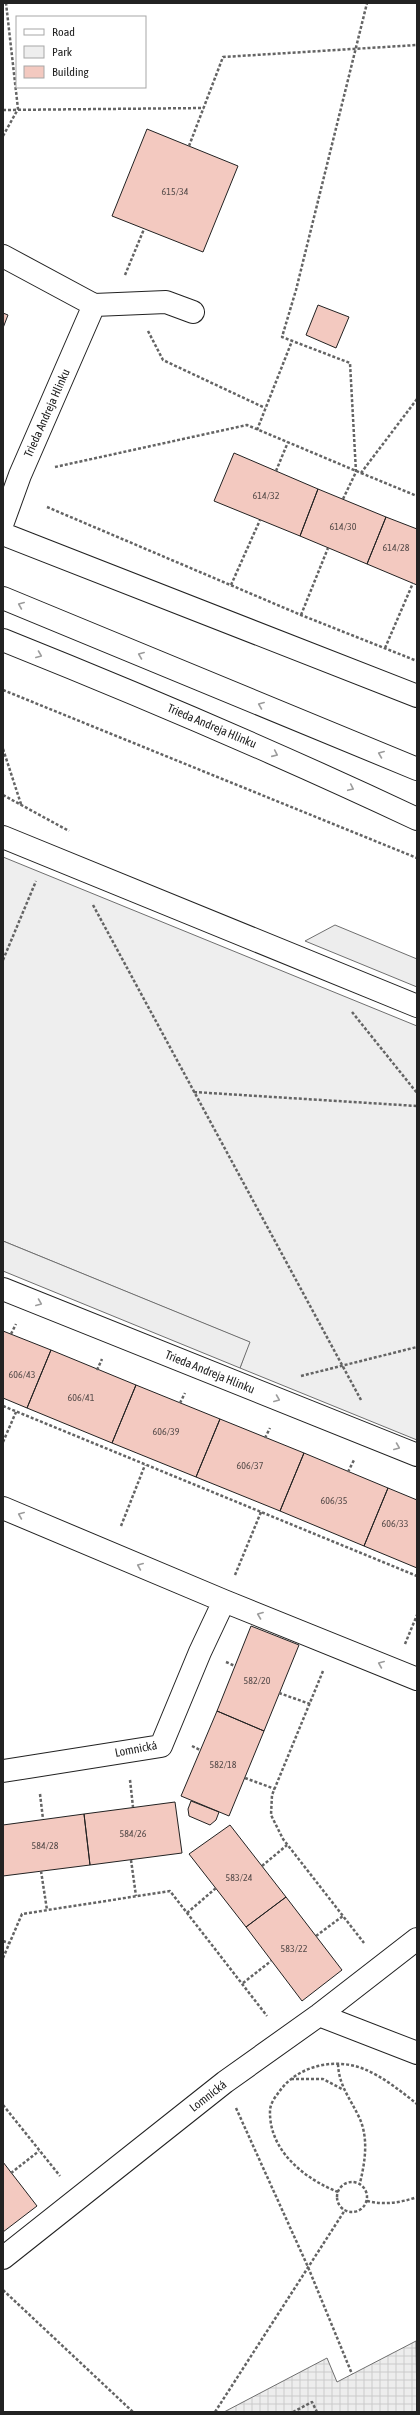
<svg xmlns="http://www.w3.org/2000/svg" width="420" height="2415" font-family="'Asap Condensed',sans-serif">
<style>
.green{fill:#eee;stroke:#6f6f6f}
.parking{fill:#ededed;stroke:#6f6f6f}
.plaza{fill:url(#plaza-grid);stroke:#6f6f6f}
.building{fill:#f3c9c0;stroke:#222}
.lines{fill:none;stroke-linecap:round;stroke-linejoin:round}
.street-casing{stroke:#222;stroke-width:24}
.primary-casing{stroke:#222;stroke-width:24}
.path{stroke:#646464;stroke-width:2.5;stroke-dasharray:3 2;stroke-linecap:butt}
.street{stroke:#fff;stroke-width:22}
.primary{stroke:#fff;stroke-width:22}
.oneway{stroke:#9c9c9c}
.labels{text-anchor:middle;stroke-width:3;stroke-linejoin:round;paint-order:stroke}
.number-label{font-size:10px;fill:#564c4a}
.street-label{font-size:12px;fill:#222;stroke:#fff}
</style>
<defs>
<pattern id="plaza-grid" width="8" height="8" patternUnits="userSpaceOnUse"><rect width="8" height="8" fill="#ededed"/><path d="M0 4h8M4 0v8" fill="none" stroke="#cbcbcb"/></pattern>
</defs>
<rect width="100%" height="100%" fill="#fff"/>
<path class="green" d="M 3,857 L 417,1026 L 417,1440 L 240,1368 L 249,1342 L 3,1241 Z"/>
<path class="parking" d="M 335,925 L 417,959 L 417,987 L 305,941 Z
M 3,1241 L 250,1342 L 240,1368 L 3,1271 Z"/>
<path class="plaza" d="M 416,2341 L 417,2412 L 224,2412 L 327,2358 L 337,2382 Z"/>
<path class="building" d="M 147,129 L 238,166 L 203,252 L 112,216 Z
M 318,305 L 349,317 L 336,348 L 306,335 Z
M 3,313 L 8,315 L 3,328 Z
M 234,453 L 318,489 L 300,536 L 214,501 Z
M 318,489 L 386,517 L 367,564 L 300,536 Z
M 386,517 L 417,529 L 417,585 L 367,564 Z
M 3,1331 L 51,1350 L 27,1408 L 3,1398 Z
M 51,1350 L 136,1385 L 112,1443 L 27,1408 Z
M 136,1385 L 220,1419 L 196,1477 L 112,1443 Z
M 220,1419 L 304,1453 L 280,1511 L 196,1477 Z
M 304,1453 L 388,1488 L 364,1546 L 280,1511 Z
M 388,1488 L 417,1500 L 417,1568 L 364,1546 Z
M 251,1626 L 299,1645 L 264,1731 L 217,1711 Z
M 217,1711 L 264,1731 L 229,1816 L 181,1796 Z
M 191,1801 L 219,1812 L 216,1820 L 210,1825 L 189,1816 L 188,1809 Z
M 175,1802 L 182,1853 L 90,1865 L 84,1814 Z
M 84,1814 L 90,1865 L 3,1876 L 3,1825 Z
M 230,1825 L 286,1897 L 246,1927 L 189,1854 Z
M 286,1897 L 342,1970 L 302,2001 L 246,1927 Z
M 3,2162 L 37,2206 L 3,2232 Z"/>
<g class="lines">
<g class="street-casing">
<path id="street" d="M 3,256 L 94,305
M 3,522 L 20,475 L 94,305 L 166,302 L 193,312
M 3,534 L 417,696
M 3,837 L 417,1006
M 3,1289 L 417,1455
M 3,1508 L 224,1601 L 417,1679
M 3,1771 L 161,1746 L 200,1652 L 224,1601
M 319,2015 L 417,2053
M 3,2258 L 225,2082 L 319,2015 L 417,1939"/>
</g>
<g class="primary-casing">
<path id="primary" d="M 3,598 L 417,769
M 3,640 C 143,696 281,755 417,819"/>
</g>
<path class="path" d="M 3,110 L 204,108
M 3,136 L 18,109 L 6,3
M 189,146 L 223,57 L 417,45
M 125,275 L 144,229
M 148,331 L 163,360 L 265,408
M 257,430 L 292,341
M 55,467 L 247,425 L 361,473 L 417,399
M 276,471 L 288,442
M 361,473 L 417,496
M 343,499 L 356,472 L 350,363 L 282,337 L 296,290 L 367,3
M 47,507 L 301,615 L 417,661
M 231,585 L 260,520
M 301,615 L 328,548
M 385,648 L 413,583
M 3,690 L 417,858
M 3,749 L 21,804
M 3,795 L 69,831
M 93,905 L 361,1400
M 3,960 L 36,881
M 352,1012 L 417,1093
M 194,1092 L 417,1106
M 11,1334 L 16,1324
M 97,1370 L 102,1359
M 301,1376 L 417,1347
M 180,1403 L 185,1393
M 3,1406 L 417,1576
M 265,1438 L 270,1428
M 3,1442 L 16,1412
M 348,1472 L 354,1460
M 121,1526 L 145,1465
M 235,1575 L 261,1512
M 405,1644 L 417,1615
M 226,1662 L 235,1666
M 323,1671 L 272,1795 L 271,1815 L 283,1839 L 364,1943
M 279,1693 L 310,1704
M 192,1746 L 200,1750
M 245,1778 L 275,1789
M 130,1780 L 133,1807
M 40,1794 L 43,1819
M 131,1860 L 136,1896
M 262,1866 L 287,1845
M 41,1871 L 47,1910
M 187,1913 L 216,1888
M 316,1936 L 343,1916
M 3,1941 L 9,1943
M 3,1958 L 22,1914 L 170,1891 L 267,2016
M 243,1983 L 271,1961
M 338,2064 C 339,2086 350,2098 359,2117 C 369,2138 365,2162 360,2183
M 291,2079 L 323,2079 L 342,2089
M 3,2105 L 60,2176
M 236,2108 L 308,2267 L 352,2374
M 11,2173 L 39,2151
M337 2197a15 15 0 1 1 30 0a15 15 0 1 1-30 0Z
M 338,2192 C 305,2179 269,2151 270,2111 C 270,2104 275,2097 279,2092 C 297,2066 334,2057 364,2069 C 382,2076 402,2092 417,2104
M 367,2201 C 384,2205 400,2203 417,2197
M 3,2290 L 133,2412
M 215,2412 L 345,2210
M 293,2412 L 312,2402 L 317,2412"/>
<use href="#street" class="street"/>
<use href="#primary" class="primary"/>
</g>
<defs><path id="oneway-chevron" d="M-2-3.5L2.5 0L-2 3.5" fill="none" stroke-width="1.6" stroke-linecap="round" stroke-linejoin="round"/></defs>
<g class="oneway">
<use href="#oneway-chevron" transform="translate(21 605) rotate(-157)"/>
<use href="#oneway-chevron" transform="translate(39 655) rotate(22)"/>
<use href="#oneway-chevron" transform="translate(141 655) rotate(-158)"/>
<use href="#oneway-chevron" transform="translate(261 705) rotate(-158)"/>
<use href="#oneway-chevron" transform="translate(275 754) rotate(24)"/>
<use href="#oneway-chevron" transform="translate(381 754) rotate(-158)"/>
<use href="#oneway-chevron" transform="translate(351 788) rotate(25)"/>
<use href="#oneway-chevron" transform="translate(39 1303) rotate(22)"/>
<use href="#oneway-chevron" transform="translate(277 1399) rotate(22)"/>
<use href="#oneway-chevron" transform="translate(397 1447) rotate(22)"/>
<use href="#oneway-chevron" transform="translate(21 1515) rotate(-157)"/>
<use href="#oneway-chevron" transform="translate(140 1566) rotate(-157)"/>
<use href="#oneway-chevron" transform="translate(260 1615) rotate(-159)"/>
<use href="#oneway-chevron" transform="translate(381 1664) rotate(-157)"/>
</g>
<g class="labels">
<g class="number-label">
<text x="175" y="195">615/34</text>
<text x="266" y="499">614/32</text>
<text x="343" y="530">614/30</text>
<text x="396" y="551">614/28</text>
<text x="22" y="1378">606/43</text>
<text x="81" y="1401">606/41</text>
<text x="166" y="1435">606/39</text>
<text x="250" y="1469">606/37</text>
<text x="334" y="1504">606/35</text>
<text x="395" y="1527">606/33</text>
<text x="257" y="1684">582/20</text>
<text x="223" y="1768">582/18</text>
<text x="133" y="1837">584/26</text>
<text x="45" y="1849">584/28</text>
<text x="239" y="1881">583/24</text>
<text x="294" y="1952">583/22</text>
</g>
<g class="street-label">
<text transform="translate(47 413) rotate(-66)" y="4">Trieda Andreja Hlinku</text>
<text transform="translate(212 726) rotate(23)" y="4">Trieda Andreja Hlinku</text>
<text transform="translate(210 1372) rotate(22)" y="4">Trieda Andreja Hlinku</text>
<text transform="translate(136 1749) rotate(-11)" y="4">Lomnická</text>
<text transform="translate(208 2096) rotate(-38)" y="4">Lomnická</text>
</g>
</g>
<rect width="420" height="2415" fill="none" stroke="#222222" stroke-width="8"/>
<rect x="16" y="16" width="130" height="72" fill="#ffffff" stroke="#a7a7a7"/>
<rect x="24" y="29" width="20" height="6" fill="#ffffff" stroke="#a7a7a7"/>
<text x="52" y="36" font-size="12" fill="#222222">Road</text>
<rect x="24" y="46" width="20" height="12" fill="#eeeeee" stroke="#a7a7a7"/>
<text x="52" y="56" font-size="12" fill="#222222">Park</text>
<rect x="24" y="66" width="20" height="12" fill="#f3c9c0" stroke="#a7a7a7"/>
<text x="52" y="76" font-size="12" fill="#222222">Building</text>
</svg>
